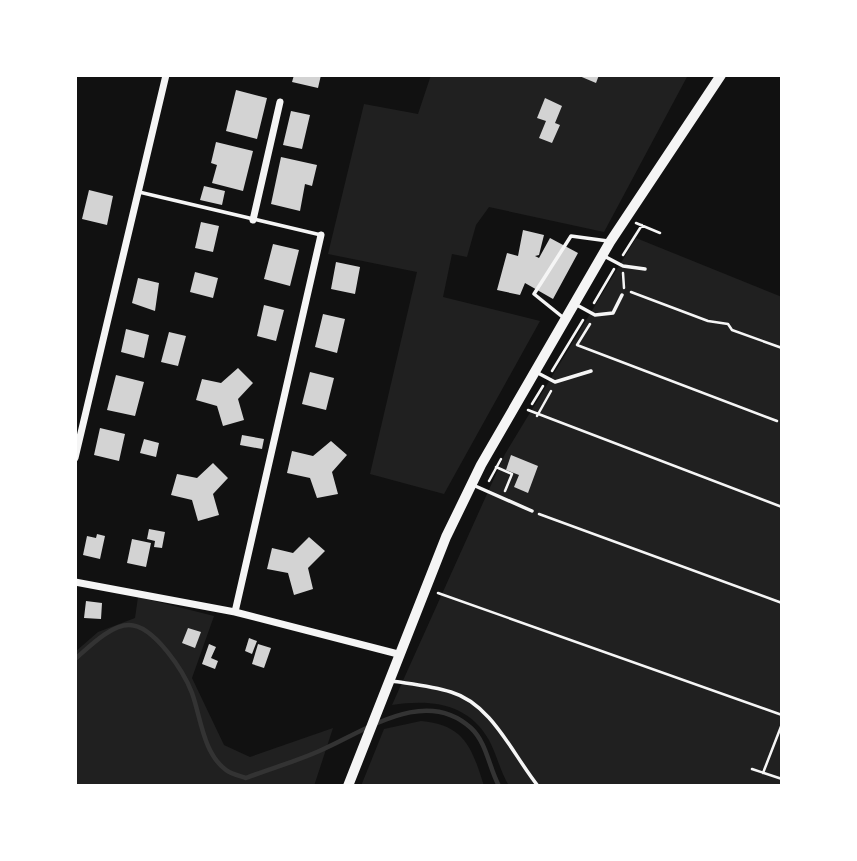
<svg xmlns="http://www.w3.org/2000/svg" width="857" height="861" font-family="'Crimson Pro',serif">
<style>
.green{fill:#202020}
.lines{fill:none;stroke-linecap:round;stroke-linejoin:round}
.stream{stroke:#333;stroke-width:4.5}
.building{fill:#d3d3d3}
.path{stroke:#f5f5f5;stroke-width:2.5}
.service{stroke:#f5f5f5;stroke-width:3.5}
.minor{stroke:#f5f5f5;stroke-width:7}
.secondary{stroke:#f5f5f5;stroke-width:10}
</style>
<rect width="100%" height="100%" fill="#111"/>
<path class="green" d="M 431,75 L 688,75 L 604,232 L 489,207 L 476,225 L 467,257 L 452,254 L 443,297 L 540,321 L 444,494 L 370,474 L 417,272 L 328,254 L 364,104 L 418,114 Z
M 636,238 L 782,297 L 782,786 L 509,786 C 500,771 497,755 489,740 C 468,703 431,699 392,705 L 505,454 Z
M 138,597 L 214,616 L 192,678 L 224,745 L 250,757 L 333,728 L 314,786 L 75,786 L 75,652 L 98,632 L 135,618 Z
M 421,721 C 465,725 472,748 484,786 L 361,786 L 384,729 Z"/>
<g class="lines">
<path class="stream" d="M 75,659 C 88,648 110,625 129,625 C 154,625 184,672 192,693 C 201,718 203,753 226,770 C 231,774 240,776 246,778 C 269,769 294,762 317,752 C 363,733 424,685 471,728 C 487,743 489,768 499,786"/>
</g>
<path class="building" d="M 294,75 L 321,75 L 318,88 L 292,82 Z
M 577,75 L 599,75 L 596,83 Z
M 236,90 L 267,98 L 257,139 L 226,131 Z
M 545,98 L 562,106 L 555,123 L 560,125 L 552,143 L 539,138 L 546,121 L 537,118 Z
M 291,111 L 310,115 L 302,149 L 283,145 Z
M 216,142 L 253,151 L 243,191 L 212,183 L 217,165 L 211,163 Z
M 281,157 L 317,165 L 312,186 L 305,184 L 300,211 L 271,204 Z
M 204,186 L 225,191 L 222,205 L 200,200 Z
M 89,190 L 113,196 L 107,225 L 82,219 Z
M 201,222 L 219,226 L 213,252 L 195,248 Z
M 523,230 L 544,235 L 539,255 L 535,256 L 539,258 L 550,238 L 578,253 L 553,299 L 525,283 L 520,295 L 497,290 L 507,253 L 518,256 Z
M 273,244 L 299,250 L 290,286 L 264,279 Z
M 336,262 L 360,267 L 355,294 L 331,289 Z
M 195,272 L 218,278 L 213,298 L 190,292 Z
M 138,278 L 159,283 L 155,311 L 132,303 Z
M 264,305 L 284,310 L 276,341 L 257,336 Z
M 323,314 L 345,319 L 337,353 L 315,347 Z
M 126,329 L 149,335 L 144,358 L 121,352 Z
M 169,332 L 186,336 L 178,366 L 161,362 Z
M 238,368 L 253,383 L 238,399 L 244,420 L 223,426 L 217,406 L 196,400 L 202,379 L 221,383 Z
M 310,372 L 334,378 L 326,410 L 302,404 Z
M 116,375 L 144,382 L 135,416 L 107,410 Z
M 100,428 L 125,434 L 119,461 L 94,455 Z
M 242,435 L 264,439 L 262,449 L 240,445 Z
M 144,439 L 159,443 L 156,457 L 140,453 Z
M 331,441 L 347,455 L 332,472 L 338,494 L 317,498 L 310,478 L 287,473 L 292,451 L 313,456 Z
M 511,455 L 538,466 L 528,493 L 514,487 L 519,475 L 506,470 Z
M 213,463 L 228,478 L 213,494 L 219,515 L 198,521 L 192,500 L 171,495 L 177,474 L 197,478 Z
M 149,529 L 165,532 L 162,548 L 154,547 L 155,541 L 147,539 Z
M 97,534 L 105,536 L 100,559 L 83,555 L 87,536 L 96,538 Z
M 309,537 L 325,551 L 308,568 L 313,589 L 294,595 L 288,573 L 267,569 L 272,548 L 293,553 Z
M 132,539 L 151,543 L 146,567 L 127,563 Z
M 86,601 L 102,603 L 101,619 L 84,618 Z
M 188,628 L 201,632 L 195,648 L 182,643 Z
M 249,638 L 257,641 L 252,654 L 245,651 Z
M 209,644 L 216,647 L 211,658 L 218,661 L 215,669 L 202,664 Z
M 258,644 L 271,648 L 264,668 L 252,664 Z"/>
<g class="lines">
<path class="path" d="M 636,223 L 660,233
M 623,255 L 642,225
M 623,273 L 624,288
M 631,292 L 708,321 L 728,324 L 732,330 L 782,348
M 594,303 L 614,269
M 590,324 L 577,345 L 777,421
M 552,371 L 583,320
M 532,404 L 543,386
M 528,410 L 782,507
M 537,416 L 551,391
M 496,467 L 512,474 L 505,491
M 489,481 L 501,459
M 539,514 L 782,603
M 438,593 L 782,715
M 752,769 L 782,779
M 763,773 L 782,724"/>
<path class="service" d="M 139,192 L 321,235
M 604,256 L 623,266 L 645,269
M 575,304 L 595,315 L 613,313 L 622,295
M 565,319 L 534,294 L 571,236 L 608,241
M 536,372 L 555,382 L 591,371
M 473,485 L 532,511
M 392,681 C 411,684 432,686 451,692 C 492,704 513,755 538,786"/>
<path class="minor" d="M 253,220 L 280,102
M 75,458 L 166,75
M 75,582 L 235,612 L 398,654
M 235,612 L 321,235"/>
<path class="secondary" d="M 348,786 L 446,537 L 481,465 L 610,242 L 721,75"/>
</g>
<rect width="857" height="861" fill="none" stroke="#ffffff" stroke-width="154"/>
</svg>
